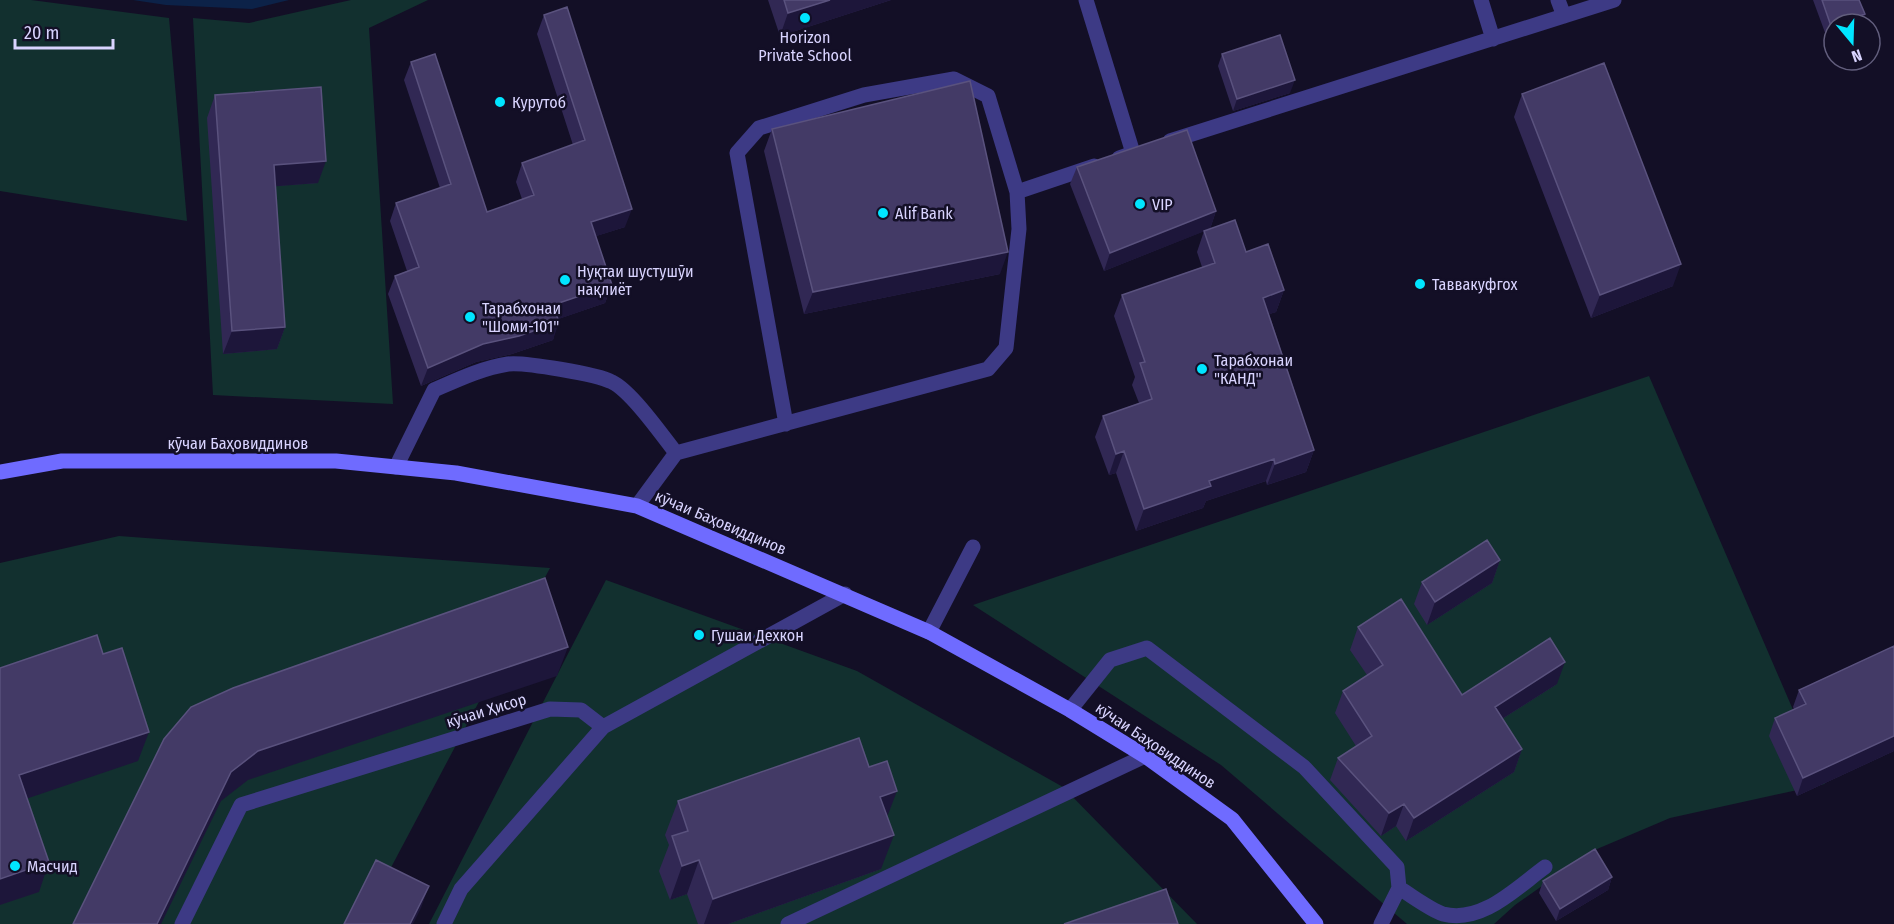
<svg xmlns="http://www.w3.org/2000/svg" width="1894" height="924" font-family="'Fira Sans Condensed',sans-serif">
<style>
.green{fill:#12302f}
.water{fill:#0c2248}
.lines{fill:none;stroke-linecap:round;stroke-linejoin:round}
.lane{stroke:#3d3a85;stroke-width:15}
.street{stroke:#3d3a85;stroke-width:15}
.secondary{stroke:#6f6bff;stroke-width:15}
.wall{fill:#312854}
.shaded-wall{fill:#1d163a}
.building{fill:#433a66;stroke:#5a527e;stroke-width:1.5}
.poi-dot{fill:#00e5ff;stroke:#130f26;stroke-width:2}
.labels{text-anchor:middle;stroke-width:5;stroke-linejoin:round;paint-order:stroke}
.poi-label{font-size:16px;fill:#d9d4ff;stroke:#130f26;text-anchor:start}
.street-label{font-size:16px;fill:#d9d4ff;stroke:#130f26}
</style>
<rect width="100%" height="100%" fill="#130f26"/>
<path class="green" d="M 0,0 L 31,0 L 169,18 L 187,221 L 0,191 Z
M 351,0 L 428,0 L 369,28 L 393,404 L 213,395 L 193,18 L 249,23 Z
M 1649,376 L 1825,784 L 1670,818 L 1590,852 L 1515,905 L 1494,924 L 1407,924 L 1221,765 L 973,605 Z
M 119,536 L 550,568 L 361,924 L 0,924 L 0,563 Z
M 606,580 L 857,671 L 1063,787 L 1197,924 L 429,924 Z"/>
<path class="water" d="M 133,0 L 289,0 L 252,9 L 166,5 Z"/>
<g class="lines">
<path class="lane" d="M 1086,0 L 1133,153 L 1119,158
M 1481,0 L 1493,39
M 1558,0 L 1564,16
M 1170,141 L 1614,0
M 786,424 L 737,153 L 759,128 L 864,95 L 954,79 L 988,96 L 1017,192
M 396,467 L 434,390 C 457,380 482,368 508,364 C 524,362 597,374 612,382 C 631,391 662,435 676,453
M 637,506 L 676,453 L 988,369 L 1006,348 L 1019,229 L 1017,192 L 1094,166
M 929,632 L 973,547
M 1070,710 L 1110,660 L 1147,648 L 1304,767 L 1397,867 L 1399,888 L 1381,924
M 1399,888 C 1411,895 1429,909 1443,914 C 1482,924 1516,888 1545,867"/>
<path class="street" d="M 182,924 L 241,805 L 550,709 L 581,710 L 603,727 L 845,594
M 444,924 L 461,889 L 603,727
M 788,924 L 1145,756"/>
<path class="secondary" d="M 0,472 L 62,461 L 336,461 L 456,473 L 637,506 L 929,632 L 1070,710 L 1145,756 L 1232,819 L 1316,924"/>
</g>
<path class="wall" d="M 768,0 L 891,0 L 780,36 Z
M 1813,0 L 1859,0 L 1865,14 L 1861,24 L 1834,24 L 1834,36 L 1827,38 Z
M 544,15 L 625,227 L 596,236 L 612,285 L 605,303 L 558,319 L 553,340 L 512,354 L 476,362 L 421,386 L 388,294 L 395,276 L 407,271 L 390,221 L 396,203 L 440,188 L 404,80 L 411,62 L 487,212 L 522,199 L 516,182 L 522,163 L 573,145 L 537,34 Z
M 1222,54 L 1290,93 L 1233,111 L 1218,66 Z
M 1522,94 L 1673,286 L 1591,318 L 1514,117 Z
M 215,95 L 318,183 L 275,186 L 285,327 L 277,349 L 223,354 L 207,118 Z
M 772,129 L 1000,274 L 804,314 L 764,151 Z
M 1077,167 L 1216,211 L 1210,229 L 1246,252 L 1284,290 L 1276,312 L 1269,314 L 1314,450 L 1306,472 L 1267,485 L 1266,481 L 1206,501 L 1203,508 L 1136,531 L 1116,473 L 1109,475 L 1095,437 L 1103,416 L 1139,403 L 1132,385 L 1135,377 L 1114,316 L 1122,295 L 1202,267 L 1197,252 L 1204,231 L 1104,271 L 1070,184 Z
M 1500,560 L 1492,583 L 1427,625 L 1414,604 L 1422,582 Z
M 1358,627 L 1462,695 L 1557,684 L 1502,719 L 1522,749 L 1514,772 L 1406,841 L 1396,826 L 1381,836 L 1330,780 L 1338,758 L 1356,746 L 1335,713 L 1343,691 L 1367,675 L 1350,650 Z
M 1894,646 L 1894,751 L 1797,796 L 1769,736 L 1775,718 L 1794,709 L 1793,707 L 1799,690 Z
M 678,801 L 887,817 L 881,869 L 728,924 L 698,924 L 687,894 L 670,900 L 659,871 L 669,845 L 665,835 Z
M 1612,877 L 1608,890 L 1556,921 L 1539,893 L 1543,881 Z"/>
<path class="shaded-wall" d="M 830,0 L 891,0 L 780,36 L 788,13 Z
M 1865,14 L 1861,24 L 1837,24 Z
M 1834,25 L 1834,36 L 1827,38 L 1831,26 Z
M 1295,80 L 1290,93 L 1233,111 L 1237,99 Z
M 326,161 L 318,183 L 266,187 L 274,165 Z
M 632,209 L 625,227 L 584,240 L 591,222 Z
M 1216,211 L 1210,229 L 1104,271 L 1110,253 Z
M 1008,252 L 1000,274 L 804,314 L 813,292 Z
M 1681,264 L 1673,286 L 1591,318 L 1600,295 Z
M 612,285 L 605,303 L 547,323 L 553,305 Z
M 1284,290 L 1276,312 L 1255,319 L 1263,298 Z
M 559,322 L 553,340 L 512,354 L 476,362 L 421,386 L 428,368 L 483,344 Z
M 285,327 L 277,349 L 223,354 L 232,331 Z
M 1314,450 L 1306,472 L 1267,485 L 1275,464 Z
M 1124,451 L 1116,473 L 1109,475 L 1116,454 Z
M 1274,459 L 1266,481 L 1206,501 L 1203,508 L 1136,531 L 1144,509 L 1209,481 Z
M 1500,560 L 1492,583 L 1427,625 L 1435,602 Z
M 568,647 L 557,676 L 248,780 L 221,801 L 161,924 L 157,924 L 231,772 L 258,751 Z
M 1565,662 L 1557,684 L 1486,729 L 1495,707 Z
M 149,732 L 138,761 L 8,805 L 19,775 Z
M 1894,736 L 1894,751 L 1797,796 L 1803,778 Z
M 1522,749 L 1514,772 L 1406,841 L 1414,818 Z
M 897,791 L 884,825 L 880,797 Z
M 1404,804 L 1396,826 L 1381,836 L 1389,813 Z
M 894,835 L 881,869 L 728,924 L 704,924 L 713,899 Z
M 699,860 L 687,894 L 670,900 L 682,866 Z
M 49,862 L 39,892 L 0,905 L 0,879 Z
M 1612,877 L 1608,890 L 1556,921 L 1560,909 Z
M 429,886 L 421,908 L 413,924 L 410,924 Z"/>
<path class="building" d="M 784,0 L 830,0 L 788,13 Z
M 1822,0 L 1859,0 L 1865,14 L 1837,24 L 1834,24 L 1834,25 L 1831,26 Z
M 567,7 L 632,209 L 591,222 L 612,285 L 553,305 L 559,322 L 519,336 L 483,344 L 428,368 L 395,276 L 419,267 L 396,203 L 451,184 L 411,62 L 435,54 L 487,212 L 534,195 L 522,163 L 585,140 L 544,15 Z
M 1280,35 L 1295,80 L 1237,99 L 1222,54 Z
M 1604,63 L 1681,264 L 1600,295 L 1522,94 Z
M 970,81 L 1008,252 L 813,292 L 772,129 Z
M 321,87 L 326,161 L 274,165 L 285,327 L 232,331 L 215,95 Z
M 1187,130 L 1216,211 L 1110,253 L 1077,167 Z
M 1235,220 L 1246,252 L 1268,244 L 1284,290 L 1263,298 L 1314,450 L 1275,464 L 1274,459 L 1209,481 L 1211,486 L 1144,509 L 1124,451 L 1116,454 L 1103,416 L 1152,399 L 1140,363 L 1145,362 L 1122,295 L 1215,263 L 1204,231 Z
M 1487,540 L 1500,560 L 1435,602 L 1422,582 Z
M 545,578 L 568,647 L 258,751 L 231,772 L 157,924 L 73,924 L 164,739 L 191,707 L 233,688 Z
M 1401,599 L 1462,695 L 1550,638 L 1565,662 L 1495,707 L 1522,749 L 1414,818 L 1404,804 L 1389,813 L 1338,758 L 1372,736 L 1343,691 L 1383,665 L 1358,627 Z
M 97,635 L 103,654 L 122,648 L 149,732 L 19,775 L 49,862 L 0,879 L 0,668 Z
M 1894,646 L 1894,736 L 1803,778 L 1775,718 L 1806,704 L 1799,690 Z
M 859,738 L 869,767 L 887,761 L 897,791 L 880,797 L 894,835 L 713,899 L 699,860 L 682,866 L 672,836 L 688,831 L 678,801 Z
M 1595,849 L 1612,877 L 1560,909 L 1543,881 Z
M 376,860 L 429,886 L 410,924 L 344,924 Z
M 1166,889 L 1178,924 L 1064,924 Z"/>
<g class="poi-dot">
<circle cx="805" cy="18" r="6"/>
<circle cx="500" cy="102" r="6"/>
<circle cx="1140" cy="204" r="6"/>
<circle cx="883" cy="213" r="6"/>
<circle cx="565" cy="280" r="6"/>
<circle cx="1420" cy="284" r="6"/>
<circle cx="470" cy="317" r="6"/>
<circle cx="1202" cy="369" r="6"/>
<circle cx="699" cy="635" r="6"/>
<circle cx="15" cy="866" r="6"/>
</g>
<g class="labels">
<g class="poi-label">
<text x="805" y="43" text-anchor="middle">Horizon<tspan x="805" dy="18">Private School</tspan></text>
<text x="512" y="108">Курутоб</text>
<text x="1152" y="210">VIP</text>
<text x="895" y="219">Alif Bank</text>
<text x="577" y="277">Нуқтаи шустушӯи<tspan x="577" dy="18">нақлиёт</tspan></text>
<text x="1432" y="290">Таввакуфгох</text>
<text x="482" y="314">Тарабхонаи<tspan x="482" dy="18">"Шоми-101"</tspan></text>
<text x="1214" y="366">Тарабхонаи<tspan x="1214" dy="18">"КАНД"</tspan></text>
<text x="711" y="641">Гушаи Дехкон</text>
<text x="27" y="872">Масчид</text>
</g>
<g class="street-label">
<text x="238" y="449">кӯчаи Баҳовиддинов</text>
<text transform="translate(721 522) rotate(23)" y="6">кӯчаи Баҳовиддинов</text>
<text transform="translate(486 710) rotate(-17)" y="6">кӯчаи Ҳисор</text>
<text transform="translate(1156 745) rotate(34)" y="6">кӯчаи Баҳовиддинов</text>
</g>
</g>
<g transform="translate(1852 42) rotate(161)"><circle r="28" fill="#130f26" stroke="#625e7d" stroke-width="1.5"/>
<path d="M0-4.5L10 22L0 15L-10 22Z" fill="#00e5ff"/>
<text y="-9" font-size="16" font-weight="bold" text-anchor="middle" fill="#d9d4ff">N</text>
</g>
<path d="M15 39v9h98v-9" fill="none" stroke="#d9d4ff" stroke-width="3"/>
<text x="24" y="39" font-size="18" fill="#d9d4ff" stroke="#130f26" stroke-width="4.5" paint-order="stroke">20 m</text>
</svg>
